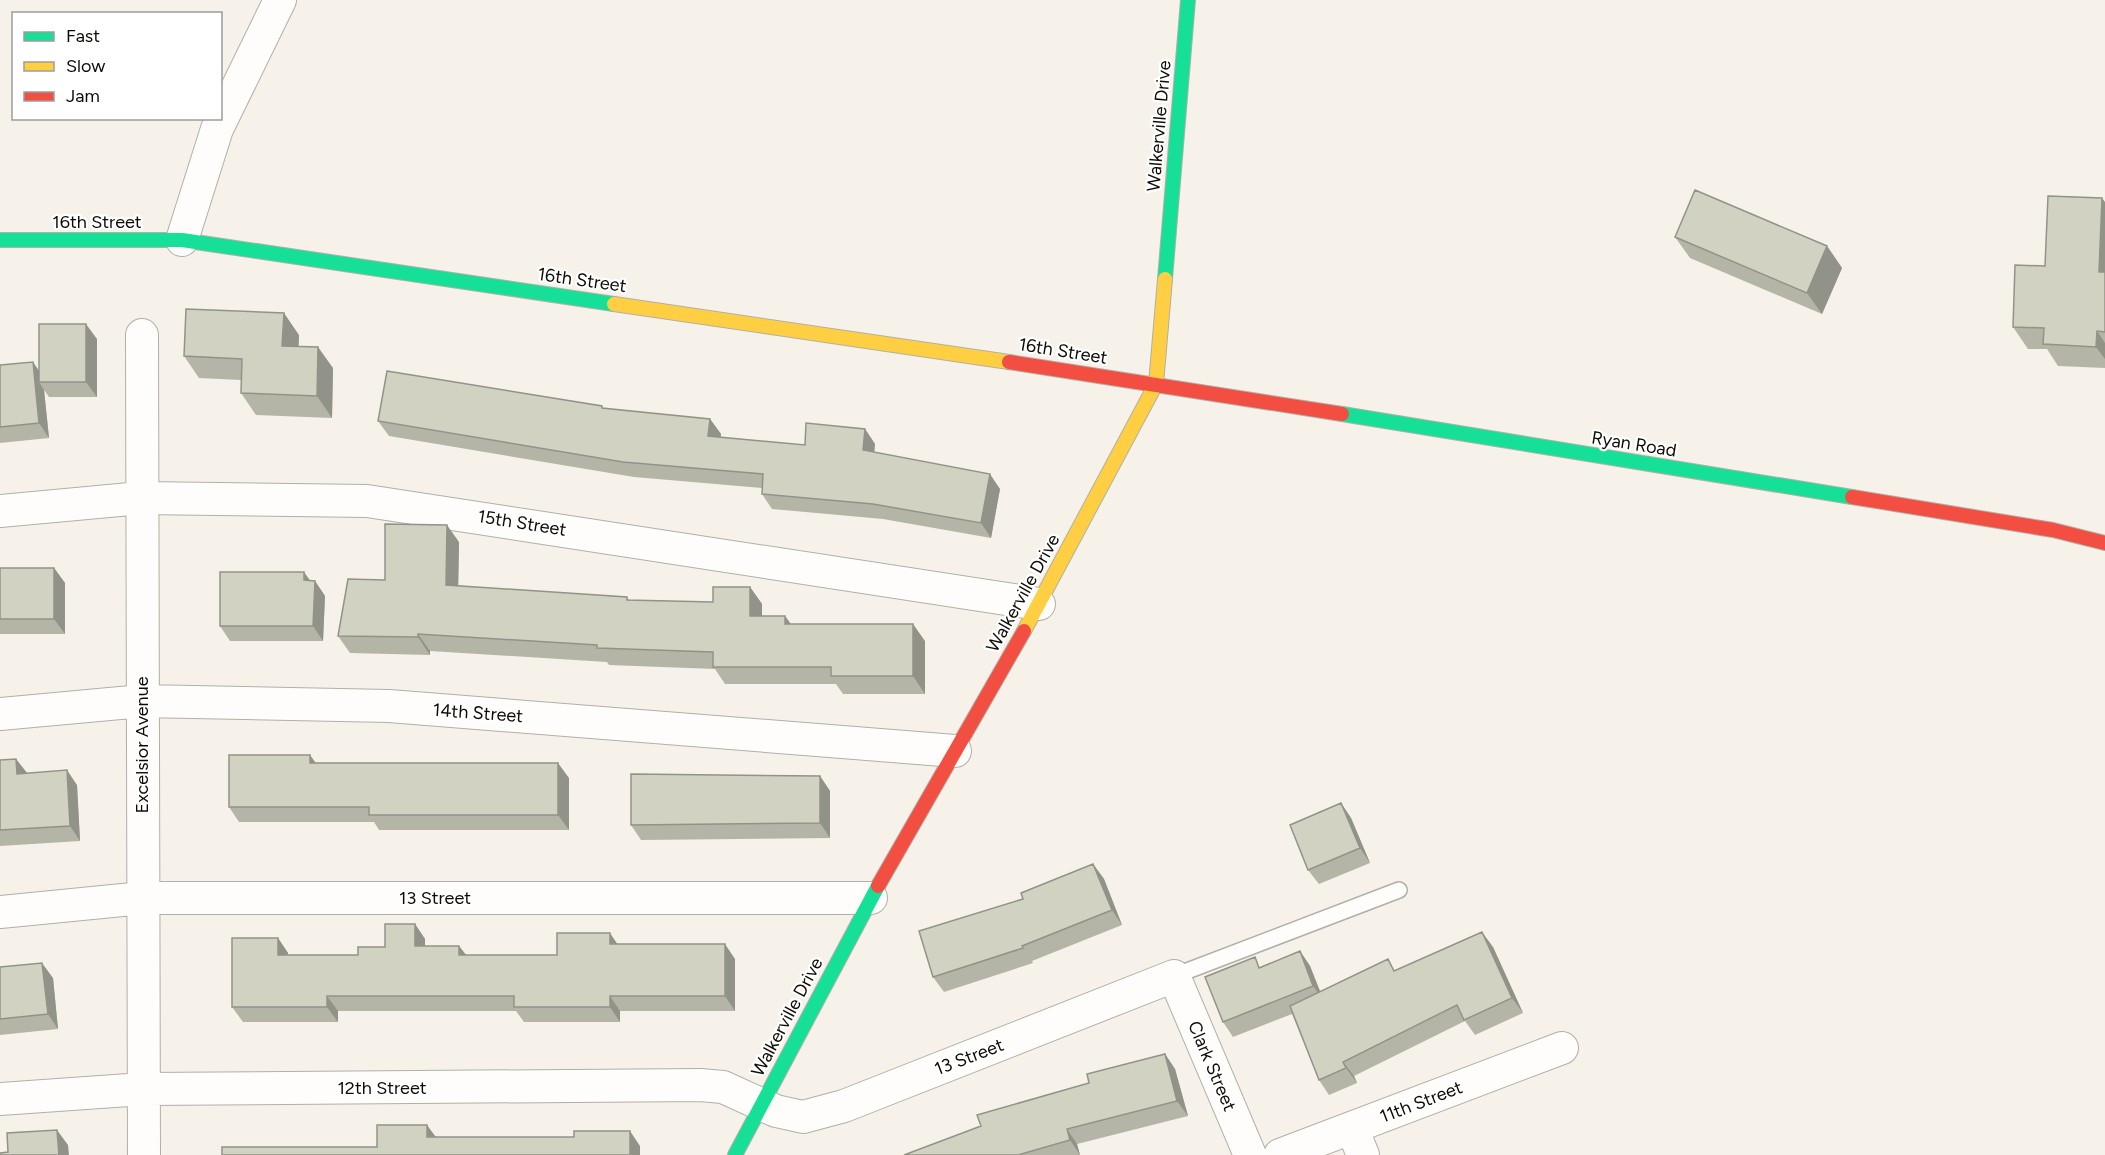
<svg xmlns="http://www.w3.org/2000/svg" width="2105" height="1155" font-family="Figtree,sans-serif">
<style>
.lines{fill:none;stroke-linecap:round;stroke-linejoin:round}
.lane-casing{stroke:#b2afa8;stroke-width:18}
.street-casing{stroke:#b2afa8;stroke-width:34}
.fast-casing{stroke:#b2afa8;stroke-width:16}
.slow-casing{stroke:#b2afa8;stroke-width:16}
.jam-casing{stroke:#b2afa8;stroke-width:16}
.lane{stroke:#fefdfc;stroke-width:15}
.street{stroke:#fefdfc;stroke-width:32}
.fast{stroke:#16e098;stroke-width:14}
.slow{stroke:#ffcf43;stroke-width:14}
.jam{stroke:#f24e42;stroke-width:14}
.wall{fill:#b4b5a7}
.shaded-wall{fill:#929388}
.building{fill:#d1d2c2;stroke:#929388;stroke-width:1.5}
.labels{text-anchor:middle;stroke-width:4.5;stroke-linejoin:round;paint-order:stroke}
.street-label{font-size:18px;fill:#0e0b06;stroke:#fff}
</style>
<rect width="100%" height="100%" fill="#f6f2e9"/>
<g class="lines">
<g class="lane-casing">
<path id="lane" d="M 1174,976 L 1399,890"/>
</g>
<g class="street-casing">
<path id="street" d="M 182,240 L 217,129 L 280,0
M 142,335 L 144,1155
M 0,511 L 141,498 L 367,501 L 1039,604
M 0,714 L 142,701 L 389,706 L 955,751
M 0,912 L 143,898 L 871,898
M 0,1099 L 143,1089 L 700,1085 L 723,1087 L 776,1111 L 803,1117 L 844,1106 L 1174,976 L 1250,1155
M 1352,1128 L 1363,1155
M 1280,1155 L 1562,1048"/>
</g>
<g class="fast-casing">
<path id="fast" d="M 0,240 L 182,240 L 614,304
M 1165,279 L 1188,0
M 1342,414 L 1852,497
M 735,1155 L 878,886"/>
</g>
<g class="slow-casing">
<path id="slow" d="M 614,304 L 1009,362
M 1024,631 L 1156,384 L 1165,279"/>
</g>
<g class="jam-casing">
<path id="jam" d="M 1009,362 L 1342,414
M 1852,497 L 2053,530 L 2105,543
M 878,886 L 1024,631"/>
</g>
<use href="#lane" class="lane"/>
<use href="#street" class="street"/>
<use href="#fast" class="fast"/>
<use href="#slow" class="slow"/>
<use href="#jam" class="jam"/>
</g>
<path class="wall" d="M 2105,202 L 2105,368 L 2058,366 L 2047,349 L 2028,349 L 2013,327 L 2045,266 Z
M 1675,237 L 1827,246 L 1842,268 L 1822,314 L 1690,258 Z
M 299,335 L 298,346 L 333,368 L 332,418 L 256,415 L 241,393 L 241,380 L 199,378 L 184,356 Z
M 97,339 L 97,397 L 49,397 L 44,390 L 49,438 L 0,443 L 0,365 L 33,362 L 39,371 Z
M 604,409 L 710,419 L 721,434 L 720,437 L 805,445 L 865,429 L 875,444 L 874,452 L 1000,489 L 991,538 L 883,519 L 772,509 L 762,494 L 762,488 L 634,477 L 389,436 L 378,421 Z
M 459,542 L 458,586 L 627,597 L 629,600 L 713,602 L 750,587 L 762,604 L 762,616 L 785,616 L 791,624 L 925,641 L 925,694 L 843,694 L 836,684 L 725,684 L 715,669 L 609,665 L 607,662 L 430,651 L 430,655 L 350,653 L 338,636 L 385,580 Z
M 0,568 L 54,568 L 65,583 L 65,634 L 0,634 Z
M 310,580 L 315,581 L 325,596 L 323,641 L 230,641 L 220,626 Z
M 16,759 L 27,773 L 77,785 L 80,841 L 0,846 L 0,760 Z
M 820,776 L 830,791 L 830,838 L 641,840 L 631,825 Z
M 569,778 L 569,830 L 379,830 L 374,822 L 239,822 L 229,807 Z
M 1341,803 L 1351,818 L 1370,863 L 1319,884 L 1308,870 Z
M 1093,864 L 1104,879 L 1122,925 L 1032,961 L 1033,963 L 944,992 L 933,977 L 1023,899 Z
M 415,924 L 425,939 L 425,946 L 459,946 L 466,955 L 557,955 L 618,944 L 735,959 L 735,1011 L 620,1011 L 620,1022 L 524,1022 L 516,1011 L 338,1011 L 338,1022 L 243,1022 L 232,1007 L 278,938 L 288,953 L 288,955 L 358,955 L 385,947 Z
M 1493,947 L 1523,1013 L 1475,1035 L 1465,1021 L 1354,1076 L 1357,1083 L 1329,1095 L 1319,1080 L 1292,1014 L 1233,1037 L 1223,1022 L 1261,967 L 1300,951 L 1310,966 L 1320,992 L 1396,971 Z
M 0,967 L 53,978 L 58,1029 L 0,1035 Z
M 1165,1054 L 1175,1069 L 1188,1116 L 1077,1144 L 1080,1155 L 904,1155 L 981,1126 L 1089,1083 Z"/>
<path class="shaded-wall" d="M 2102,198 L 2105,202 L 2105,280 L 2099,272 Z
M 1827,246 L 1842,268 L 1822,314 L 1807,293 Z
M 284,313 L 299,335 L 298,367 L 282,346 Z
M 86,324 L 97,339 L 97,397 L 86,382 Z
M 2097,331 L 2105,343 L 2105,359 L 2096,347 Z
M 318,347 L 333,368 L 332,418 L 317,396 Z
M 33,362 L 43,377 L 39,382 L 44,390 L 49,438 L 39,423 Z
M 710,419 L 721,434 L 719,451 L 708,436 Z
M 865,429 L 875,444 L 873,465 L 863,450 Z
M 990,474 L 1000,489 L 991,538 L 981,523 Z
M 447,525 L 459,542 L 458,602 L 446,585 Z
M 54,568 L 65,583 L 65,634 L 54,619 Z
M 304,572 L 314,586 L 315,581 L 325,596 L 323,641 L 313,626 L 304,580 Z
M 750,587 L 762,604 L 762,633 L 750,616 Z
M 785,616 L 797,633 L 785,624 Z
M 913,624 L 925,641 L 925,694 L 913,676 Z
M 418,634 L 430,651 L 430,655 L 418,637 Z
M 310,755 L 321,770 L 310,763 Z
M 16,759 L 27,773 L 17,774 Z
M 558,763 L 569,778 L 569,830 L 558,815 Z
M 67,770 L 77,785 L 80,841 L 70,826 Z
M 820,776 L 830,791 L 830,838 L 820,823 Z
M 1341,803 L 1351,818 L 1370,863 L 1360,848 Z
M 1093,864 L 1104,879 L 1122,925 L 1112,910 Z
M 415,924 L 425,939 L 425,960 L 415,946 Z
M 1482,932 L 1493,947 L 1523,1013 L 1512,998 Z
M 610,933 L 620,948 L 610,944 Z
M 278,938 L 288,953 L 288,970 L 278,955 Z
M 725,944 L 735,959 L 735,1011 L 725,996 Z
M 459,946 L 470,960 L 459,955 Z
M 1300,951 L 1310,966 L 1324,1001 L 1313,986 Z
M 42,963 L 53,978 L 58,1029 L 48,1014 Z
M 327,996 L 338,1011 L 338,1022 L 327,1007 Z
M 610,996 L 620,1011 L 620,1022 L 610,1007 Z
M 1165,1054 L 1175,1069 L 1188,1116 L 1177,1101 Z
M 1343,1062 L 1354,1076 L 1357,1083 L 1346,1068 Z
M 427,1125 L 438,1140 L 427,1137 Z
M 1067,1129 L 1077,1144 L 1080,1155 L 1070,1140 Z
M 57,1130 L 68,1145 L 69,1155 L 59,1155 Z
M 630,1131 L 640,1146 L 640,1155 L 630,1155 Z"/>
<path class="building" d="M 1695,190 L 1827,246 L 1807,293 L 1675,237 Z
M 2048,196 L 2102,198 L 2099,272 L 2105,272 L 2105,332 L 2097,331 L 2096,347 L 2043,344 L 2044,328 L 2013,327 L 2015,265 L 2045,266 Z
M 186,309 L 284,313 L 282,346 L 318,347 L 317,396 L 241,393 L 242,359 L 184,356 Z
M 39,324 L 86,324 L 86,382 L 39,382 Z
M 33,362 L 39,423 L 0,427 L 0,365 Z
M 387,371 L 602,406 L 602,408 L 710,419 L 708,436 L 805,445 L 806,423 L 865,429 L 863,450 L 990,474 L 981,523 L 873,504 L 762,494 L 763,474 L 623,462 L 378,421 Z
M 385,524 L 447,525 L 446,585 L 627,597 L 627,600 L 713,602 L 713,587 L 750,587 L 750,616 L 785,616 L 785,624 L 913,624 L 913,676 L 831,676 L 831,667 L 713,667 L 713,652 L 597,648 L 597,645 L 418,634 L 418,637 L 338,636 L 348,579 L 385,580 Z
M 0,568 L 54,568 L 54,619 L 0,619 Z
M 220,572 L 304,572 L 304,580 L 315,581 L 313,626 L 220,626 Z
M 229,755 L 310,755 L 310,763 L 558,763 L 558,815 L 369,815 L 369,807 L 229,807 Z
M 16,759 L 17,774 L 67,770 L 70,826 L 0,830 L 0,760 Z
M 631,774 L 820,776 L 820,823 L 631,825 Z
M 1341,803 L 1360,848 L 1308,870 L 1290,825 Z
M 1093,864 L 1112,910 L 1022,946 L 1023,948 L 933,977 L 919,931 L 1023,899 L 1021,893 Z
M 385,924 L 415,924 L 415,946 L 459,946 L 459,955 L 557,955 L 557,933 L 610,933 L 610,944 L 725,944 L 725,996 L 610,996 L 610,1007 L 514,1007 L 514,996 L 327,996 L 327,1007 L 232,1007 L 232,938 L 278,938 L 278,955 L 358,955 L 358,947 L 385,947 Z
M 1482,932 L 1512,998 L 1464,1020 L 1457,1005 L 1343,1062 L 1346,1068 L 1319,1080 L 1290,1006 L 1388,959 L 1394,971 Z
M 1300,951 L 1313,986 L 1223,1022 L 1205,977 L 1255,957 L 1259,968 Z
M 42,963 L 48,1014 L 0,1019 L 0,967 Z
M 1165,1054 L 1177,1101 L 1067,1129 L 1070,1140 L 1018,1155 L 904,1155 L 981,1126 L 977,1115 L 1089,1083 L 1087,1074 Z
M 377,1125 L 427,1125 L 427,1137 L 574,1137 L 574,1131 L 630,1131 L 630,1155 L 222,1155 L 222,1147 L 377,1147 Z
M 57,1130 L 59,1155 L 0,1155 L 0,1153 L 8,1152 L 7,1133 Z"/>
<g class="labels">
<g class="street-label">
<text transform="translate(1159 126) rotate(-85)" y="6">Walkerville Drive</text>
<text x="97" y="228">16th Street</text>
<text transform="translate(582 280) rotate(8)" y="6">16th Street</text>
<text transform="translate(1063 351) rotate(9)" y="6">16th Street</text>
<text transform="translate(1634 444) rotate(9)" y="6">Ryan Road</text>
<text transform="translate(522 523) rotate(9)" y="6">15th Street</text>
<text transform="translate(1023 593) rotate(-61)" y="6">Walkerville Drive</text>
<text transform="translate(478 713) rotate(4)" y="6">14th Street</text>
<text transform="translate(142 745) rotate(-90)" y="6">Excelsior Avenue</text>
<text x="435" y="904">13 Street</text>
<text transform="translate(787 1017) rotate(-62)" y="6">Walkerville Drive</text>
<text transform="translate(969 1057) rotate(-21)" y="6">13 Street</text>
<text transform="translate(1212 1066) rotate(67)" y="6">Clark Street</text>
<text x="382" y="1094">12th Street</text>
<text transform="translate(1421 1102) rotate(-21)" y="6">11th Street</text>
</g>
</g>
<rect x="12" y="12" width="210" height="108" fill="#ffffff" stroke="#9f9d9b" stroke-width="1.5"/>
<rect x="24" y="32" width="30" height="9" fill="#16e098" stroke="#9f9d9b" stroke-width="1.5"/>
<text x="66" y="42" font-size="18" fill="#0e0b06">Fast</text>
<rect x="24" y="62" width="30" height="9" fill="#ffcf43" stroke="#9f9d9b" stroke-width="1.5"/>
<text x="66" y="72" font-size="18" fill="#0e0b06">Slow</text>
<rect x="24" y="92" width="30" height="9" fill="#f24e42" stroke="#9f9d9b" stroke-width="1.5"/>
<text x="66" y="102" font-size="18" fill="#0e0b06">Jam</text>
</svg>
